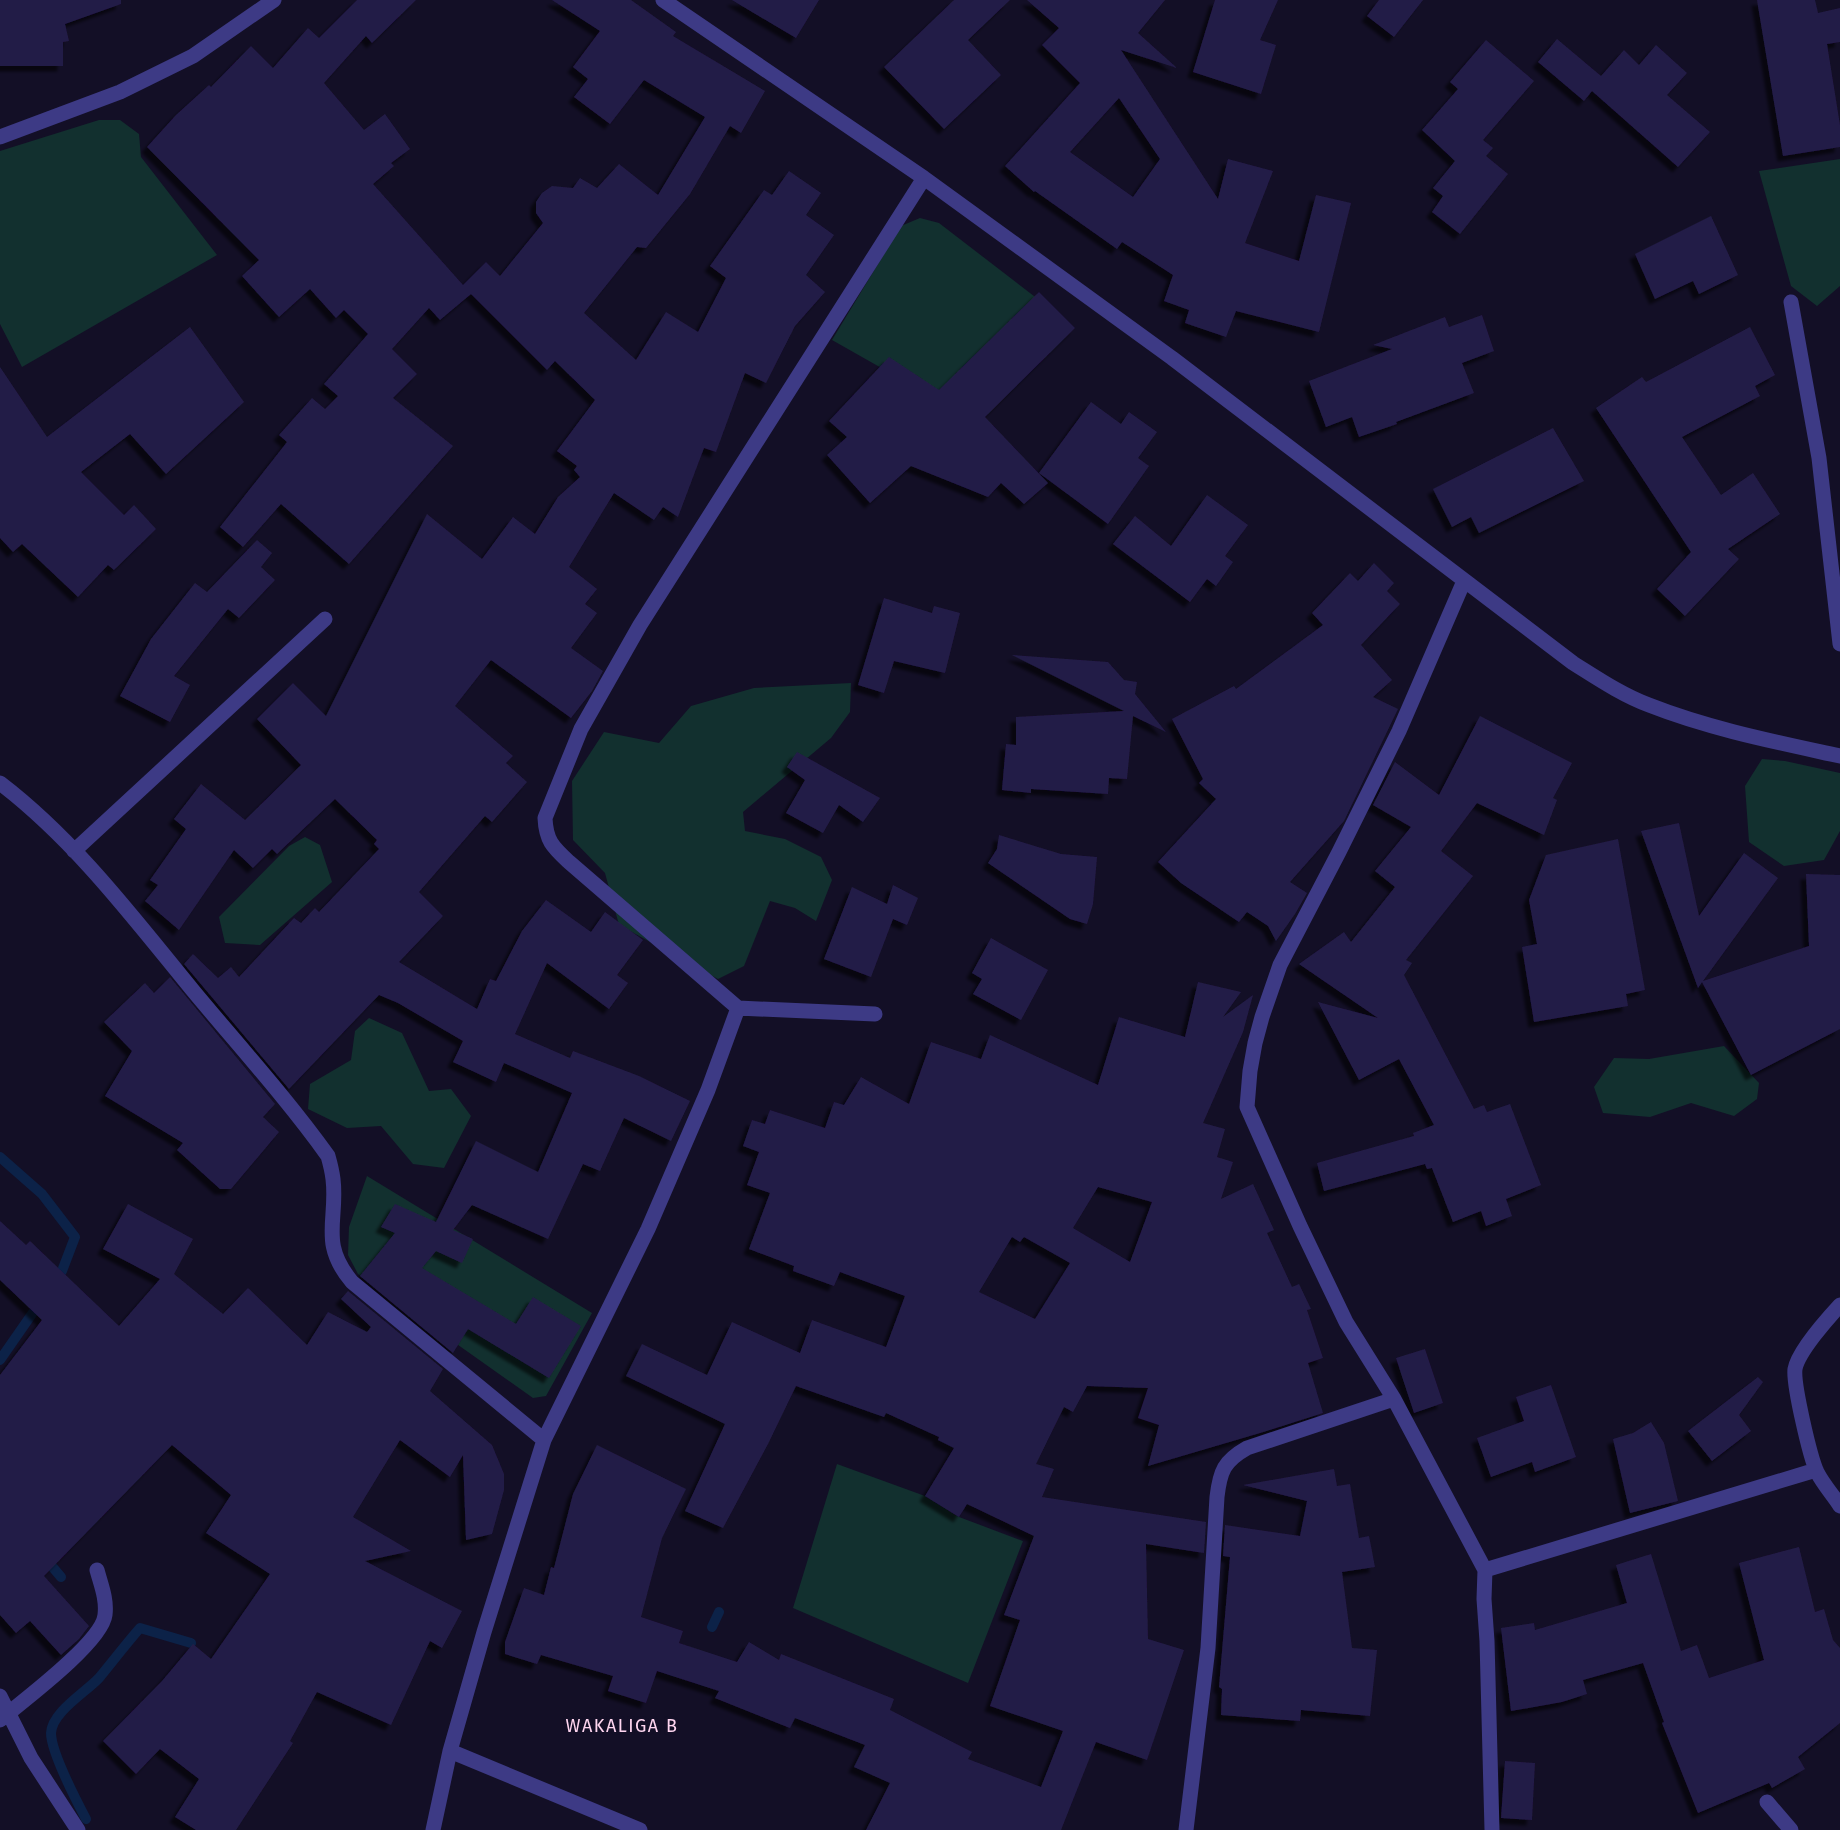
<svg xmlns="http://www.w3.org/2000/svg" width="1840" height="1830" font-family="'Fira Sans',sans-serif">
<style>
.green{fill:#12302f}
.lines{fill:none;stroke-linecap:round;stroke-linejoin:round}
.stream{stroke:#0c2248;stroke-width:10}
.building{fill:#241b47;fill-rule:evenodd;filter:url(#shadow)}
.street{stroke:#3d3a85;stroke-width:15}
.labels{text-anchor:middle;stroke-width:6;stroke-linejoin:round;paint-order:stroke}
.quarter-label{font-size:18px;letter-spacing:1.5px;fill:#ffd6f0;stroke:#130f26}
</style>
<defs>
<filter id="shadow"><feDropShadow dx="-5.5" dy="5.5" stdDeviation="1.5" flood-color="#0009"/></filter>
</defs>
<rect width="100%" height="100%" fill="#130f26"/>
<path class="green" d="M 99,120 L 120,120 L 139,134 L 141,157 L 217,255 L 22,367 L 0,324 L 0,151 Z
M 1840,159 L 1840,286 L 1817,306 L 1791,286 L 1759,171 Z
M 920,218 L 939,223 L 1069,323 L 975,421 L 832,340 L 901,226 Z
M 851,683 L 850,712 L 831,738 L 743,812 L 745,831 L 785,839 L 821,857 L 832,880 L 816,921 L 795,908 L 770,901 L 744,966 L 718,979 L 619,925 L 605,873 L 573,840 L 572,781 L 604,732 L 659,743 L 691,706 L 754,688 Z
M 1762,759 L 1785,761 L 1840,773 L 1840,831 L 1824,860 L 1784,866 L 1749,842 L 1745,786 Z
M 305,837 L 320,845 L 332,882 L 260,945 L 225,943 L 219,917 L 289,846 Z
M 369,1018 L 402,1033 L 429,1091 L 451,1089 L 471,1116 L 444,1168 L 413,1164 L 381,1126 L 347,1128 L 308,1109 L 310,1084 L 351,1060 L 355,1031 Z
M 1724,1046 L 1759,1083 L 1757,1099 L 1734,1116 L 1691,1103 L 1650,1117 L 1603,1113 L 1594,1087 L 1614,1058 L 1649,1059 Z
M 367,1176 L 592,1313 L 546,1396 L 533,1398 L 358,1274 L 348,1255 L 349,1227 Z
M 837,1464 L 925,1496 L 959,1517 L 1023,1541 L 968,1683 L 793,1608 Z"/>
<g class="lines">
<path class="stream" d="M 0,1157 L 42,1194 L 75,1237 L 62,1271 L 55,1281
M 0,1360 L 41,1301
M 44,1557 L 61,1577
M 712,1627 L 719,1612
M 86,1819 C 76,1800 51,1752 51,1733 C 52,1712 86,1692 99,1678 C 113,1661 126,1644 140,1628 L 191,1643"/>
</g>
<path class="building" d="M 0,0 L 121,0 L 121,4 L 65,24 L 69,41 L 63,42 L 63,66 L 0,66 Z
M 357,0 L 416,0 L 372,43 L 366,36 L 324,83 L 364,130 L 385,114 L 410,149 L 391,163 L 394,166 L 373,184 L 463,285 L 486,262 L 500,276 L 543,223 L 536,213 L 536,202 L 542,193 L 552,186 L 573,188 L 580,178 L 597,188 L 619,164 L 658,195 L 705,117 L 644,80 L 610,124 L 574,97 L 588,79 L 573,67 L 600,31 L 552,0 L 631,0 L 676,32 L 673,36 L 765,91 L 741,133 L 730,126 L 690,194 L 646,248 L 637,247 L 584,313 L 636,360 L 666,312 L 698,332 L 726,278 L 710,266 L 764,190 L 772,195 L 789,171 L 821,193 L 806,215 L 834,235 L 806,275 L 825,292 L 795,326 L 766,383 L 745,373 L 716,452 L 704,448 L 678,517 L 663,507 L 654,520 L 614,493 L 569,567 L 597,589 L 585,604 L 597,613 L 571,648 L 603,671 L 592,691 L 571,718 L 491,660 L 455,706 L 513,756 L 506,763 L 527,782 L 492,822 L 485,816 L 419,892 L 443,916 L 399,962 L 477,1009 L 490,979 L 496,981 L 522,931 L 546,900 L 591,932 L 605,912 L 643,940 L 617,975 L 628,983 L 609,1009 L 547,963 L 515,1034 L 570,1058 L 573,1051 L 639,1076 L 690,1101 L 671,1141 L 624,1118 L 600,1171 L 583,1164 L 548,1239 L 472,1205 L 453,1230 L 473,1239 L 462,1263 L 436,1251 L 422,1268 L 516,1324 L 533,1297 L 581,1326 L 549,1378 L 468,1329 L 453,1353 L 360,1276 L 395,1233 L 381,1227 L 395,1204 L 436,1222 L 476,1141 L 538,1172 L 572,1093 L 504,1063 L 496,1082 L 453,1062 L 463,1041 L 398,1003 L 379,995 L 289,1089 L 184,964 L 193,954 L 218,978 L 231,967 L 239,977 L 294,918 L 301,923 L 315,908 L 319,912 L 379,849 L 374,844 L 377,840 L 335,799 L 277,854 L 272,849 L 253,868 L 234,850 L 179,930 L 145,901 L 158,885 L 150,880 L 186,829 L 174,819 L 201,784 L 245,820 L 301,765 L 257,719 L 293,683 L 326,716 L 427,514 L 482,559 L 513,517 L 535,534 L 558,497 L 580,477 L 574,470 L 577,466 L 557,451 L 595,400 L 555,361 L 547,370 L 469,292 L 471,294 L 440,320 L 429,308 L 392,349 L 417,374 L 393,398 L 453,446 L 349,564 L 281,504 L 243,547 L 220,527 L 287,442 L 279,435 L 312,398 L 325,409 L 338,396 L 324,384 L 368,334 L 344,310 L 336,318 L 310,289 L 279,317 L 242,276 L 259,260 L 147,147 L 176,115 L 209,85 L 211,87 L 251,46 L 273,68 L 308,28 L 319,38 Z
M 732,0 L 819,0 L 796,38 Z
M 954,0 L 1010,0 L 968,40 L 1001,75 L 944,129 L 884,67 Z
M 1027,0 L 1165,0 L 1138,33 L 1177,68 L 1121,50 L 1218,199 L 1228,159 L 1273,171 L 1245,243 L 1299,261 L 1316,195 L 1351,203 L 1319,332 L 1236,311 L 1226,337 L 1185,323 L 1189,310 L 1164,301 L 1173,275 L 1122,242 L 1117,249 L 1035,191 L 1034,192 L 1005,166 L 1080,83 L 1042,45 L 1059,28 ZM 1119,98 L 1160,159 L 1133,197 L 1070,152 Z
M 1215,0 L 1278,0 L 1260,40 L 1276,45 L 1261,94 L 1193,72 Z
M 1379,0 L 1423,0 L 1394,37 L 1367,16 Z
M 1757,0 L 1815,0 L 1818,13 L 1840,8 L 1840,42 L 1827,44 L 1840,125 L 1840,147 L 1783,156 Z
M 1557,39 L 1601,76 L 1624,50 L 1639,65 L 1656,45 L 1687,73 L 1667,95 L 1710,132 L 1678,167 L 1592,91 L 1584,101 L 1538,62 Z
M 1486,40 L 1534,81 L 1483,140 L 1493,148 L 1486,156 L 1508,174 L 1460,234 L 1432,212 L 1443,196 L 1433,188 L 1455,161 L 1422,130 L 1458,89 L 1450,82 Z
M 1711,216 L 1738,275 L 1699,294 L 1693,281 L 1655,299 L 1635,254 Z
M 1039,292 L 1075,328 L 985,417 L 1048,483 L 1024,504 L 1001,483 L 988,497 L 911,466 L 870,503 L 827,455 L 847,437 L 829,421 L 889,357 L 939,390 Z
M 1482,315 L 1494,351 L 1462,363 L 1474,393 L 1396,422 L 1397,424 L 1359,437 L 1352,417 L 1326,427 L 1309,381 L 1392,349 L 1373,345 L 1445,317 L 1449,327 Z
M 190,327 L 244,402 L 166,474 L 130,434 L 81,472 L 124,515 L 134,505 L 156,529 L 114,570 L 108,565 L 78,597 L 22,544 L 13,552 L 0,538 L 0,367 L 47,437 Z
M 1750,327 L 1775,375 L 1755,386 L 1760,396 L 1682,437 L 1721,495 L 1753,473 L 1780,514 L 1728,549 L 1739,559 L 1685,616 L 1657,589 L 1691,552 L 1596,408 L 1642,377 L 1646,382 Z
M 1091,402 L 1121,424 L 1129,412 L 1157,432 L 1138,458 L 1149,466 L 1108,524 L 1039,473 Z
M 1553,428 L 1584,481 L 1479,533 L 1471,517 L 1452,527 L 1433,489 Z
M 1207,495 L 1248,525 L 1225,556 L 1233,562 L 1216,586 L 1207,579 L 1190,602 L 1113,544 L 1135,516 L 1171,546 Z
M 257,540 L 272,553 L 261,567 L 275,580 L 239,618 L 228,609 L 174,676 L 190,685 L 170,722 L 120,696 L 151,639 L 195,583 L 207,592 Z
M 1374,563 L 1394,583 L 1387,591 L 1400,604 L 1361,645 L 1392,680 L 1373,697 L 1398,709 L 1344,821 L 1290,882 L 1307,893 L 1295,914 L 1276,941 L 1268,926 L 1247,912 L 1239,922 L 1181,883 L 1158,862 L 1216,799 L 1199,783 L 1203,779 L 1172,719 L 1234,686 L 1236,689 L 1323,625 L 1312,613 L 1350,573 L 1358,581 Z
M 884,598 L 932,613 L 934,606 L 960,613 L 945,673 L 894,661 L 884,693 L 858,685 Z
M 1012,655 L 1108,662 L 1124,680 L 1137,682 L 1135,694 L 1166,732 L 1133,716 L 1127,779 L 1109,778 L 1108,794 L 1031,789 L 1031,793 L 1002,790 L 1006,744 L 1016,745 L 1016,717 L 1124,711 Z
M 1480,716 L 1572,763 L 1553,798 L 1557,800 L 1544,835 L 1477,803 L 1441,851 L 1473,876 L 1406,960 L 1412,963 L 1404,975 L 1474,1109 L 1484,1105 L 1487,1112 L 1510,1104 L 1541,1185 L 1506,1199 L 1512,1216 L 1486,1226 L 1481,1211 L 1453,1222 L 1432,1168 L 1427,1169 L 1425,1164 L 1324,1191 L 1317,1163 L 1414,1136 L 1413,1133 L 1434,1125 L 1399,1059 L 1359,1080 L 1318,1002 L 1378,1018 L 1299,964 L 1344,932 L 1351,942 L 1395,887 L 1375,871 L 1411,827 L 1373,805 L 1395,762 L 1439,795 Z
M 797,752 L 880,798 L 863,822 L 839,805 L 823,833 L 786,813 L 805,780 L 787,767 Z
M 1679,823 L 1699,916 L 1744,853 L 1778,878 L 1703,981 L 1809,946 L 1806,874 L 1840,875 L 1840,1029 L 1751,1075 L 1702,982 L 1698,988 L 1641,831 Z
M 999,835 L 1061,854 L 1097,857 L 1093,904 L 1087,924 L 1070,919 L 988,863 L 997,849 Z
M 1618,839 L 1645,990 L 1626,994 L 1628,1006 L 1534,1022 L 1522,947 L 1537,944 L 1529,900 L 1546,855 Z
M 893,885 L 918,898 L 907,925 L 893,919 L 871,977 L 824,959 L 852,887 L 887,904 Z
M 991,938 L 1048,970 L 1021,1020 L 973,994 L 982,979 L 972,973 Z
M 170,977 L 275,1104 L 263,1117 L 279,1132 L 231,1189 L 220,1189 L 177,1150 L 183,1143 L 105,1096 L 132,1051 L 104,1022 L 145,983 L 154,993 Z
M 1198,982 L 1241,992 L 1223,1017 L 1253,995 L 1243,1032 L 1203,1123 L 1225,1129 L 1217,1157 L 1233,1162 L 1221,1199 L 1253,1184 L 1274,1230 L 1267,1233 L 1292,1287 L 1299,1284 L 1311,1309 L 1307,1310 L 1323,1358 L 1308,1363 L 1323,1413 L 1260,1433 L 1148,1466 L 1159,1425 L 1138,1418 L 1148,1388 L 1087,1386 L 1073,1412 L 1064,1407 L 1036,1464 L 1054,1469 L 1042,1497 L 1206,1522 L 1204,1553 L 1146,1544 L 1148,1639 L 1184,1650 L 1147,1760 L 1096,1742 L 1061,1830 L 866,1830 L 890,1783 L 854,1767 L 865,1745 L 795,1718 L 790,1728 L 715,1698 L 719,1691 L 657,1671 L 646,1703 L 608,1691 L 613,1676 L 541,1655 L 537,1664 L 505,1654 L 505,1642 L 524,1588 L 544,1595 L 551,1567 L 554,1568 L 573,1494 L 597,1445 L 686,1489 L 662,1538 L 641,1617 L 683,1631 L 679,1643 L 737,1662 L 749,1642 L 779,1660 L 781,1654 L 894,1699 L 890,1710 L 972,1752 L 968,1759 L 1041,1787 L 1063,1731 L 990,1706 L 1020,1620 L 1004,1615 L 1034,1536 L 967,1504 L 959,1517 L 925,1496 L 954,1448 L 938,1440 L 939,1437 L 886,1413 L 884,1417 L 796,1386 L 768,1444 L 723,1528 L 685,1511 L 725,1424 L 626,1376 L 642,1344 L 707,1375 L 732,1322 L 800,1353 L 812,1320 L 886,1347 L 905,1296 L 840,1272 L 834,1286 L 793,1271 L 794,1266 L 749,1249 L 770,1193 L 747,1185 L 759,1152 L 743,1146 L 752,1120 L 765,1124 L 770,1110 L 825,1128 L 834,1102 L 844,1105 L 861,1077 L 909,1104 L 931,1042 L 981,1059 L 990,1035 L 1098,1085 L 1119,1017 L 1185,1037 ZM 1098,1187 L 1152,1202 L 1130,1262 L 1073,1228 ZM 1012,1237 L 1020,1242 L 1024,1237 L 1070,1263 L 1035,1319 L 979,1292 Z
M 128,1204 L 193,1239 L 174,1274 L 223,1314 L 248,1288 L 307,1345 L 328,1312 L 367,1332 L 371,1327 L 341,1299 L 348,1291 L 443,1369 L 430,1391 L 492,1445 L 504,1474 L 504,1490 L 492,1534 L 466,1540 L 463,1455 L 450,1477 L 400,1440 L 353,1517 L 411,1551 L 365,1561 L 462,1611 L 442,1648 L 430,1641 L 391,1725 L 317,1692 L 290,1741 L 293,1743 L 236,1830 L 196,1830 L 175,1817 L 199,1779 L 160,1749 L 136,1774 L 103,1741 L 162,1681 L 193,1644 L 211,1659 L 270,1574 L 206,1533 L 231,1495 L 172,1445 L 44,1576 L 89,1626 L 79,1639 L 61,1655 L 30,1621 L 16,1633 L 0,1615 L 0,1375 L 42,1320 L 0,1280 L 0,1221 L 26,1245 L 30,1241 L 119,1326 L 160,1279 L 103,1249 Z
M 1425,1349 L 1443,1403 L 1414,1413 L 1396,1358 Z
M 1758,1377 L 1763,1382 L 1739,1415 L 1751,1431 L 1712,1461 L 1688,1431 Z
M 1551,1385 L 1576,1457 L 1535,1472 L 1532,1462 L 1491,1477 L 1477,1438 L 1524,1421 L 1516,1397 Z
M 1651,1422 L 1664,1443 L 1678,1501 L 1630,1513 L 1613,1439 L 1633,1433 Z
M 1334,1469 L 1337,1486 L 1350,1484 L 1359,1538 L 1369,1536 L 1375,1567 L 1342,1572 L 1352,1648 L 1377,1650 L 1370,1716 L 1301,1710 L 1300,1721 L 1221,1715 L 1222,1689 L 1219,1687 L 1230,1557 L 1223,1556 L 1225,1525 L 1300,1536 L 1307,1501 L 1243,1485 Z
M 1799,1547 L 1815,1612 L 1824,1609 L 1833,1640 L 1840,1648 L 1840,1723 L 1798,1757 L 1805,1769 L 1772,1788 L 1769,1783 L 1698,1813 L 1662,1723 L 1664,1722 L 1643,1663 L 1583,1680 L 1587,1694 L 1562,1702 L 1511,1711 L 1501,1628 L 1534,1623 L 1535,1630 L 1627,1603 L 1616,1565 L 1651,1554 L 1681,1651 L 1697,1645 L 1709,1678 L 1764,1660 L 1739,1563 Z
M 1505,1761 L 1535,1763 L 1532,1820 L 1501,1818 Z"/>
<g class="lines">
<path class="street" d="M 663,0 L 924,178 L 1172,358 L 1573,663 C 1597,678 1622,695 1649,705 C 1710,729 1776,742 1840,756
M 0,137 L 120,92 L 193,56 L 274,0
M 1791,302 L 1819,458 L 1840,644
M 1464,581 L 1399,731 L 1339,852 L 1280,965 L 1262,1017 L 1255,1043 L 1250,1071 L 1247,1107 L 1300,1226 L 1346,1322 L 1394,1399 L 1485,1570 L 1484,1599 L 1487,1641 L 1492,1830
M 0,783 C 76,841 135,920 195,993 C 240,1047 287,1099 328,1156 C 330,1163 332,1171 333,1179 C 338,1221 319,1243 352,1282 L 544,1440
M 74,851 L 325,619
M 738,1008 L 875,1014
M 1840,1305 C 1828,1318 1798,1352 1795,1369 C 1793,1384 1810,1457 1817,1472 C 1823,1484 1833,1495 1840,1506
M 1485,1570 L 1816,1470
M 0,1696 L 31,1758 L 78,1830
M 0,1720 C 23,1701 102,1642 105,1615 C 107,1599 101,1585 97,1570
M 450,1751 L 640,1830
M 1767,1802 L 1791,1830
M 433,1830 L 450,1751 L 484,1632 L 544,1440 L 648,1229 L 708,1090 L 738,1008 L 569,862 C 553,847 546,841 545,818 L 581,729 L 640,625 L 924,178
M 1186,1830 L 1208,1648 L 1217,1497 C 1220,1471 1224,1461 1247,1448 L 1394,1399"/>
</g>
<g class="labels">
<g class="quarter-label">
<text x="622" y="1732">WAKALIGA B</text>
</g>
</g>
</svg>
